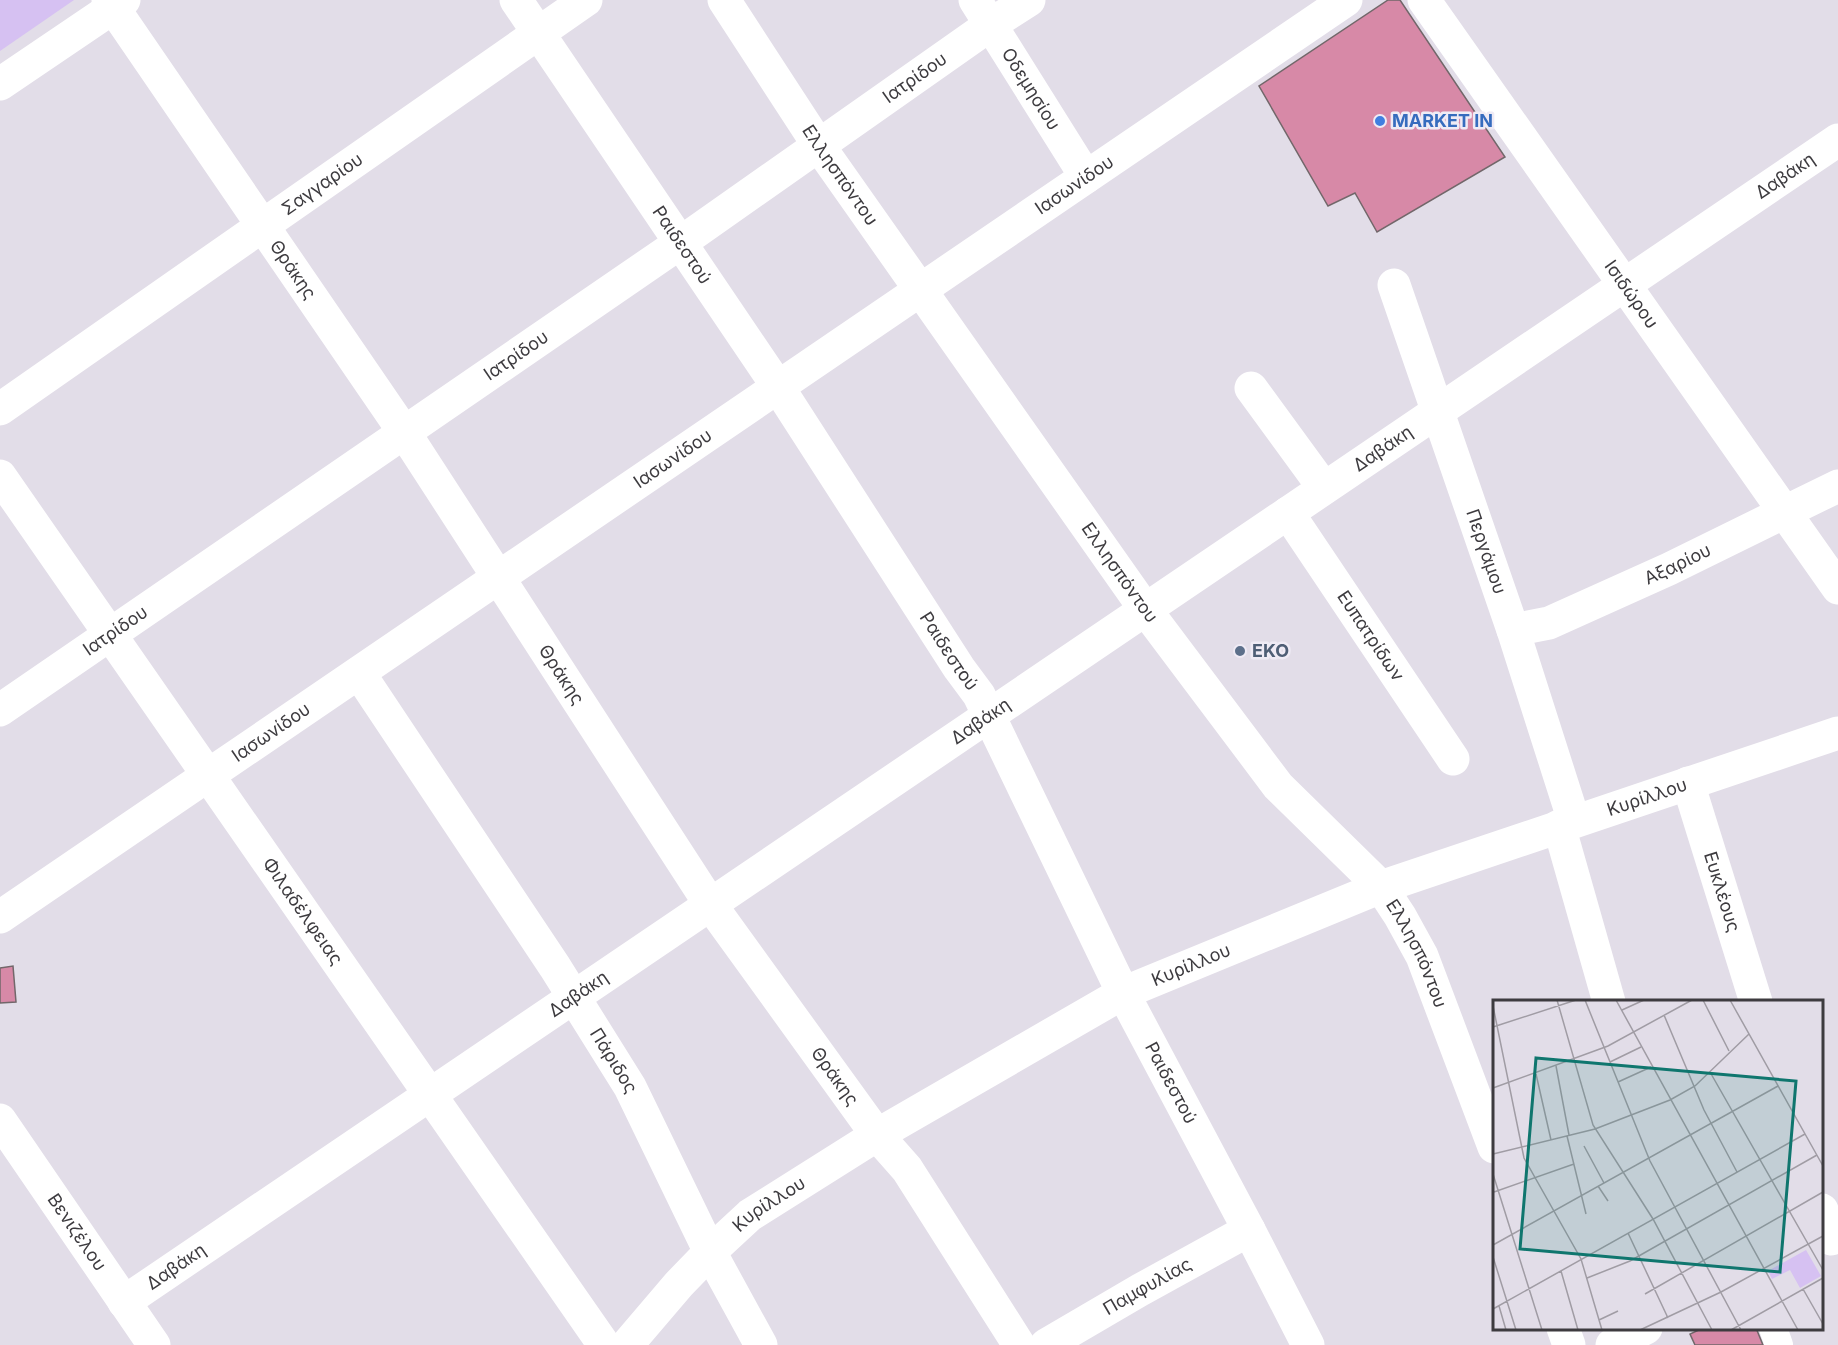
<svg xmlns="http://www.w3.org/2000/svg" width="1838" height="1345" font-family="Inter,sans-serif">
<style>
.green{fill:#d6c1f2}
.building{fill:#d789a7;stroke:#72676a;stroke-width:1.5}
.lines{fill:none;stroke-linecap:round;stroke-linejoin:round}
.pedestrian{stroke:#fff;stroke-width:28}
.minor{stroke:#fff;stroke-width:33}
.tertiary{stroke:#fff;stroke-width:33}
.secondary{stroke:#fff;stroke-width:33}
.shop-dot{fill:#3f7fe0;stroke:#efebf5;stroke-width:2}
.service-dot{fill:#5c6f8a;stroke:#efebf5;stroke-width:2}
.labels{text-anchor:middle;stroke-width:5;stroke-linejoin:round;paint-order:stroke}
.street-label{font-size:18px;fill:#3d3b3f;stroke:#efebf5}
.shop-label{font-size:18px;font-weight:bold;fill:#366cbe;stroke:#efebf5;text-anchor:start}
.service-label{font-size:18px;font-weight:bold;fill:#4e5e75;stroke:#efebf5;text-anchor:start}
.inset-road{fill:none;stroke:#a09ca4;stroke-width:1.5}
.view{fill:#0f766e;fill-opacity:0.15;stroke:#0f766e;stroke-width:3}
.inset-edge{fill:none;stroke:#3d3b3f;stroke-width:3}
</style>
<rect width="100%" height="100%" fill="#e2dde8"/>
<path class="green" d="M 0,0 L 74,0 L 0,51 Z"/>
<path class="building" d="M 1388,0 L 1400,0 L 1505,157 L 1377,232 L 1355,193 L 1328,206 L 1259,86 Z
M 13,966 L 16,1002 L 0,1003 L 0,968 Z
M 1703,1328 L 1756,1328 L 1763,1345 L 1695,1345 L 1690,1334 Z"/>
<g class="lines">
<path class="pedestrian" d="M 1773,1328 L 1779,1345"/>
<g class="minor">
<path id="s1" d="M 108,0 L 404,432 L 710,904 L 877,1135 L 907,1169 L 1019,1345"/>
<path id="s2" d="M 516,0 L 778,387 L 959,668 L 979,695 L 1123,993 L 1249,1230 L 1308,1345"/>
<path id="s3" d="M 975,0 L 1086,177"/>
<path id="s4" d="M 1424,0 L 1838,588"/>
<path id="s5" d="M 1394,285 L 1513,630 L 1574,821"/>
<path d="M 1251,388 L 1324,488"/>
<path id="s6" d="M 0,409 L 586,0"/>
<path id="s7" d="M 0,476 L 604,1345"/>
<path id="s8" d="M 1288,513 L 1453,759"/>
<path id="s9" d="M 1513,630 L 1549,623 L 1669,569 L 1838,486"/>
<path id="s10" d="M 359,673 L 555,967 L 630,1087 L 710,1252 L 761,1345"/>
<path id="s11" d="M 0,710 L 680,243 L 990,25 L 1029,0"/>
<path id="s12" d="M 1688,783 L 1756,1002"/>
<path d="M 1559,826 L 1609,1002"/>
<path id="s13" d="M 0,917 L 1346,0"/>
<path d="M 1822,1210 L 1831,1239"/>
<path id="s14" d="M 124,1302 L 1838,140"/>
<path id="s15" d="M 627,1345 L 679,1284 L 710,1252 L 750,1215 L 877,1135 L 1123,993 L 1381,887 L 1838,733"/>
<path id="s16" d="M 1046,1345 L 1140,1290 L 1249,1230"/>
<path d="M 1612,1345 L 1646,1328"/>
</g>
<g class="tertiary">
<path id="s17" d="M 724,0 L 819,146 L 1145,609 L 1278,786 L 1381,887 L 1400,916 L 1422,956 L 1494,1147"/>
<path d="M 0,84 L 124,0"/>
<path d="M 1563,1328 L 1569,1345"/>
</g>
<path class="secondary" id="s18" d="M 0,1120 L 154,1345"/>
</g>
<circle class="shop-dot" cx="1380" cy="121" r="6"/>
<circle class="service-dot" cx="1240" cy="651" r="6"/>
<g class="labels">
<g class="street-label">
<text dy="6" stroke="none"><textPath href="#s11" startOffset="1112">Ιατρίδου</textPath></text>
<text dy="6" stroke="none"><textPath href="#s3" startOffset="105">Οδεμησίου</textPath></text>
<text dy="6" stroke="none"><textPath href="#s17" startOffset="210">Ελλησπόντου</textPath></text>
<text dy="6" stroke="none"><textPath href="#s14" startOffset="2007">Δαβάκη</textPath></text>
<text dy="6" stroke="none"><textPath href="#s6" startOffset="393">Σαγγαρίου</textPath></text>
<text dy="6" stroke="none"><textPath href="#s13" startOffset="1300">Ιασωνίδου</textPath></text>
<text dy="6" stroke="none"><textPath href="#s2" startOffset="296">Ραιδεστού</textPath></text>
<text dy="6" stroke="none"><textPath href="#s1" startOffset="327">Θράκης</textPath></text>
<text dy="6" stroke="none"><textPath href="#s4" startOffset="360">Ισιδώρου</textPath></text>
<text dy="6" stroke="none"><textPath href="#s11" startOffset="626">Ιατρίδου</textPath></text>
<text dy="6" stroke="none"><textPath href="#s14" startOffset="1521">Δαβάκη</textPath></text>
<text dy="6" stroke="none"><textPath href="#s13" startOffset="814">Ιασωνίδου</textPath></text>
<text dy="6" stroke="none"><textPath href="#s5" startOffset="282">Περγάμου</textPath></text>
<text dy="6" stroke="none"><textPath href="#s9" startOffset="178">Αξαρίου</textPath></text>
<text dy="6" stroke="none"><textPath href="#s17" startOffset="696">Ελλησπόντου</textPath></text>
<text dy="6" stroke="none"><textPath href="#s11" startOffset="140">Ιατρίδου</textPath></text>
<text dy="6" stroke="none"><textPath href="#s8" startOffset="148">Ευπατρίδων</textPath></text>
<text dy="6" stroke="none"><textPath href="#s2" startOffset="782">Ραιδεστού</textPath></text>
<text dy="6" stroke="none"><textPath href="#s1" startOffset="813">Θράκης</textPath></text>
<text dy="6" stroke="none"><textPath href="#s14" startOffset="1035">Δαβάκη</textPath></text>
<text dy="6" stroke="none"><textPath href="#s13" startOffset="328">Ιασωνίδου</textPath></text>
<text dy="6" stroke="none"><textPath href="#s15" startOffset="1173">Κυρίλλου</textPath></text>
<text dy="6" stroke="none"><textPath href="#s12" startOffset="114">Ευκλέους</textPath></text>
<text dy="6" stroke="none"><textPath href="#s7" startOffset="530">Φιλαδέλφειας</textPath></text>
<text dy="6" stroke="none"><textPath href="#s17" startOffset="1182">Ελλησπόντου</textPath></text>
<text dy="6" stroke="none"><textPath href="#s15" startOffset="687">Κυρίλλου</textPath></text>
<text dy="6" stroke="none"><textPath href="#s14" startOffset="549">Δαβάκη</textPath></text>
<text dy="6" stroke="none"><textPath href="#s10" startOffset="464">Πάριδος</textPath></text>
<text dy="6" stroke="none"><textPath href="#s1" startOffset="1299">Θράκης</textPath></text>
<text dy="6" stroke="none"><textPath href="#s2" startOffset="1268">Ραιδεστού</textPath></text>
<text dy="6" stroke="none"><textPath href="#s15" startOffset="201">Κυρίλλου</textPath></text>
<text dy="6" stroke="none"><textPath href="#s18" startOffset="136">Βενιζέλου</textPath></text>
<text dy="6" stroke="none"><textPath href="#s14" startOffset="63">Δαβάκη</textPath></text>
<text dy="6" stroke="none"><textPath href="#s16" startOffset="117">Παμφυλίας</textPath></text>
</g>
<g class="shop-label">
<text x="1392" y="127">MARKET IN</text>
</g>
<g class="service-label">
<text x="1252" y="657">ΕΚΟ</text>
</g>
</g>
<g transform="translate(1493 1000)">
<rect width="330" height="330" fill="#e2dde8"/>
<path d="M 313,250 L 328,276 L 307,288 L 297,270 L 279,279 L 275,271 Z" fill="#d6c1f2"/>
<path class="inset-road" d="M 64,0 L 100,125 L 160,219 L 219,330M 92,0 L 157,161 L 248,330M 123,0 L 305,330M 210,0 L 236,51M 237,0 L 330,166M 0,6 L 31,158 L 88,259 L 109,330M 129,10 L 151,0M 171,15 L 211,110 L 244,172M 0,27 L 83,0M 117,62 L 148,47M 63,66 L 76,135M 217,72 L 330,270M 43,74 L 58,140M 125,82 L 158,67M 0,88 L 115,46 L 199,0M 74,136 L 93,214M 91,146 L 111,183M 0,154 L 102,129 L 177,100 L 202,86 L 256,34M 0,174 L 49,330M 105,186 L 115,201M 1,192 L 81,164M 135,233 L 175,318M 0,245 L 285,86M 0,257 L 23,330M 68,271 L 85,330M 94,278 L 137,261 L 324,155M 310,289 L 330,324M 152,294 L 330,192M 6,306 L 13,330M 0,309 L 312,134M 106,320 L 125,311M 147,330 L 228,292 L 330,236M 238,330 L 330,278"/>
<path class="view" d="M 43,58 L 303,81 L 287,272 L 27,249 Z"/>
<rect width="330" height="330" class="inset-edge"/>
</g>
</svg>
